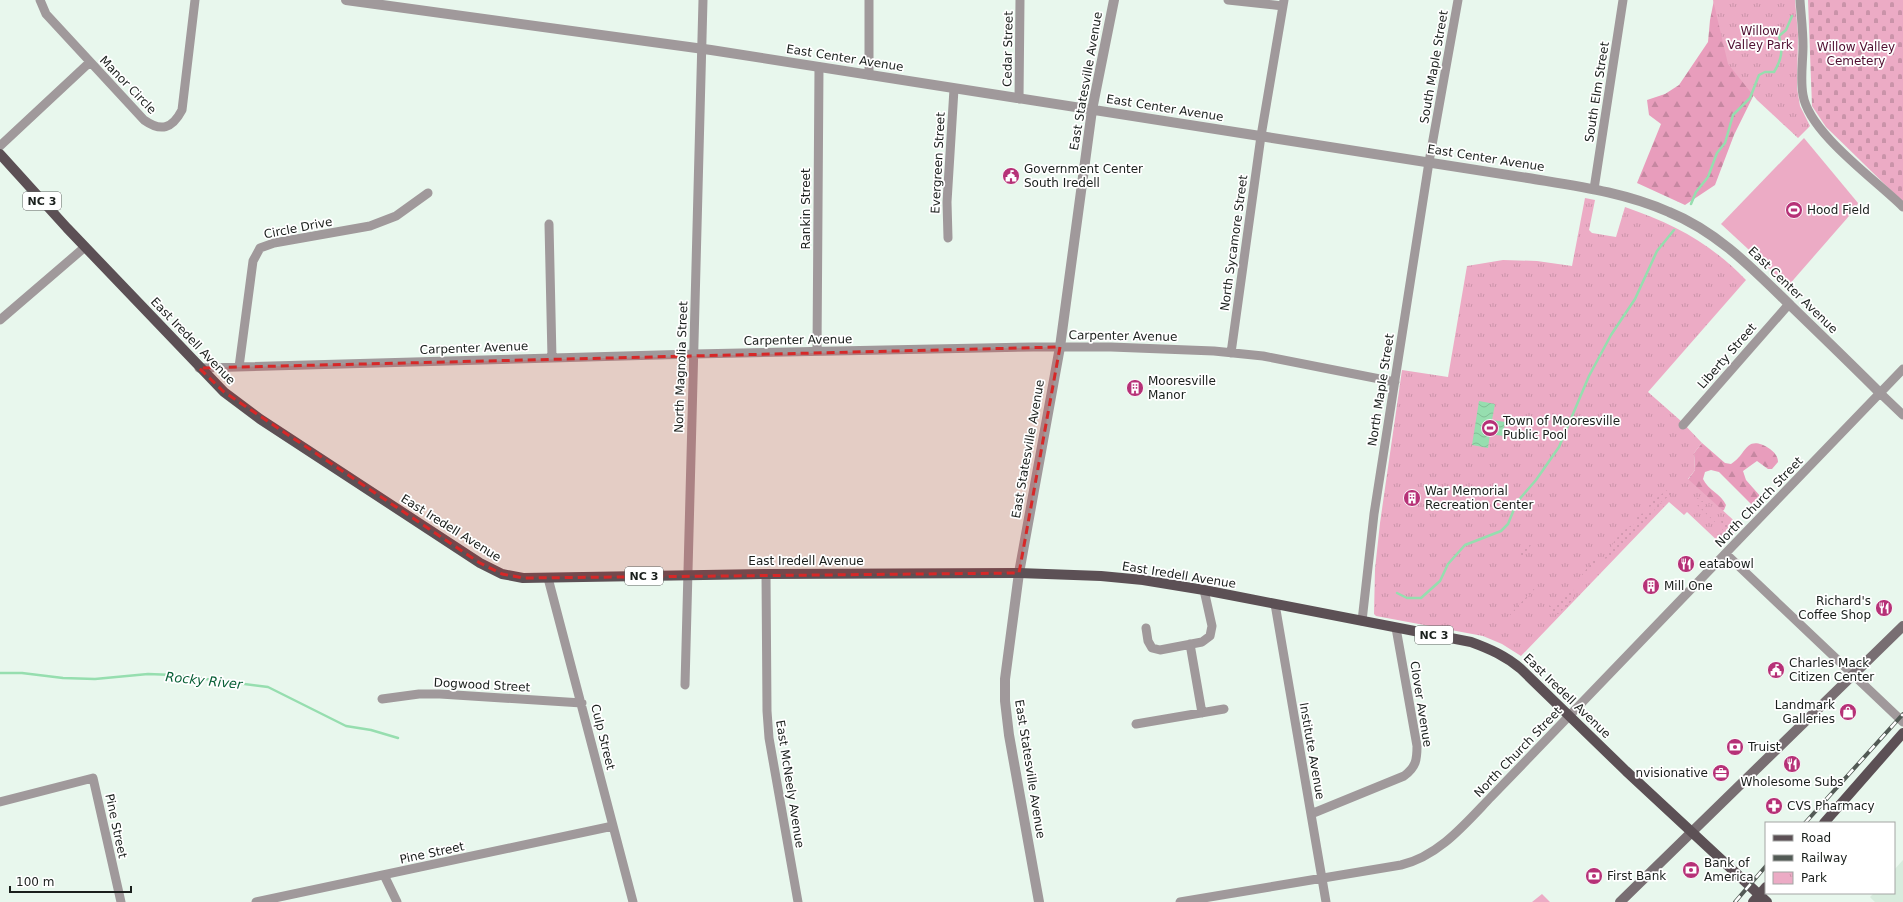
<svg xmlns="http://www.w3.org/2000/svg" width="1903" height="902" font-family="'DejaVu Sans',sans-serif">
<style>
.built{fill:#d7ecdd}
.grass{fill:#ecabc5}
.forest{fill:url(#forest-firs)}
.cemetery{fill:url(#cemetery-stones)}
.park{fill:url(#park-tufts)}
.garden{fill:url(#garden-dots)}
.water{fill:url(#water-waves)}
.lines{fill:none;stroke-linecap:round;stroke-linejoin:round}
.stream{stroke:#96deaf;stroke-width:2.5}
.minor{stroke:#a0999b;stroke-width:9}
.tertiary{stroke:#a0999b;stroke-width:10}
.secondary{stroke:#786e72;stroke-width:10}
.primary{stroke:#5c5055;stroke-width:10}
.rail-casing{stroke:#525a55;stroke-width:4}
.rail{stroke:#fff;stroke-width:2.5;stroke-dasharray:8;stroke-linecap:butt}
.marked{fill:#d62828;fill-opacity:0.2;stroke:#d62828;stroke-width:3;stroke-dasharray:8 5;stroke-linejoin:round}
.labels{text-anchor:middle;stroke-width:3.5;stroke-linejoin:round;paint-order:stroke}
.shield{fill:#fff;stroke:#5f6260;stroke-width:1}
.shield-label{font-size:11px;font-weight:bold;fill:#1a1f1c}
.park-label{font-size:12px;fill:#4f0e30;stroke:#fff}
.street-label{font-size:12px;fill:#1a1f1c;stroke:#fff}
.poi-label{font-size:12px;fill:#1a1f1c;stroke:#fff;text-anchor:start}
.water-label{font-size:13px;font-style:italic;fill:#085f36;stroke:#fff}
</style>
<defs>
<pattern id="forest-firs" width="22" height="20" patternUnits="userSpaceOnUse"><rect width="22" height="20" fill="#e89dbc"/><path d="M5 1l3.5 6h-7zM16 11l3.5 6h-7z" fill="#c687a1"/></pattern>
<pattern id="cemetery-stones" width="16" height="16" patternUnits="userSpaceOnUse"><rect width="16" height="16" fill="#ecabc5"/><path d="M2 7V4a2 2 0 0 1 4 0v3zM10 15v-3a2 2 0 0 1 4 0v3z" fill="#ca93a9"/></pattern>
<pattern id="park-tufts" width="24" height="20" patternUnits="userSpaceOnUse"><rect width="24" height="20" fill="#ecabc5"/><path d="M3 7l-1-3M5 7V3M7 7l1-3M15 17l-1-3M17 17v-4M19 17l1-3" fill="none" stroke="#ca93a9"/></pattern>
<pattern id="garden-dots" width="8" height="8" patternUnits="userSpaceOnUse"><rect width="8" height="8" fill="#ecabc5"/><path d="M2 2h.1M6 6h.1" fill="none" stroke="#ca93a9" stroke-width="1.8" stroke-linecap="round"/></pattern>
<pattern id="water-waves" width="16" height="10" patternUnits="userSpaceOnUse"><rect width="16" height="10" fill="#96deaf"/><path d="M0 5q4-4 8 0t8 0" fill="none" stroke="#81be96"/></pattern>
</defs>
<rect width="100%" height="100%" fill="#e8f7ed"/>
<path class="built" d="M 1903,860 L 1903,902 L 1875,902 L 1870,897 L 1874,893 L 1894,893 L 1894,870 Z"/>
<path class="grass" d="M 1804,138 L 1858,203 L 1856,208 L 1788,286 L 1721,224 Z"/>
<path class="forest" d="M 1714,0 L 1773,56 L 1734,135 L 1715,185 L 1685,205 L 1637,183 L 1661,124 L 1649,115 L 1647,100 L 1665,94 L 1679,85 L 1708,42 L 1710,20 Z
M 1702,443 L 1725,463 L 1731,464 C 1747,455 1745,433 1770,449 C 1774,452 1778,456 1778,462 L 1772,469 L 1768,469 L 1757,461 L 1743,471 L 1746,480 L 1761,497 L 1762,500 L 1757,506 L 1754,507 L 1719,472 L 1711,470 L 1705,472 L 1703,479 C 1708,490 1721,494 1726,505 L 1724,510 L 1721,512 L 1687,481 L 1695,470 L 1694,453 Z"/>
<path class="cemetery" d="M 1808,0 L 1903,0 L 1903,202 L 1826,127 L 1812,106 Z"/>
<path class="park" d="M 1713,0 L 1795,0 L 1798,34 L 1797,88 L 1800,106 L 1810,126 L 1798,138 L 1757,100 L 1728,64 Z
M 1585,198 L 1595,200 L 1589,230 L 1592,233 L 1616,237 L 1625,207 C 1674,224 1709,242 1746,280 L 1648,392 L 1681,421 L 1702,443 L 1694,453 L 1695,470 L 1688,479 L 1740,526 L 1722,545 L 1687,512 L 1684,515 L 1669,502 L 1521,656 L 1502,644 L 1483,636 L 1376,616 L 1374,614 L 1375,569 L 1380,523 L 1402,370 L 1448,377 L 1467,266 L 1503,260 L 1537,261 L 1572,266 Z
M 1542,894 L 1550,902 L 1532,902 Z"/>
<path class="garden" d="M 1667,490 L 1673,493 L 1661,502 L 1649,507 L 1649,504 Z
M 1695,497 L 1711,505 L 1722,519 L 1733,527 L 1727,534 L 1722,529 C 1722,511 1710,501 1692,500 Z
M 1670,500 L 1610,557 L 1596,562 L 1573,589 L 1574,599 L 1558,614 L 1547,612 L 1547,606 L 1549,605 L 1554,609 L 1594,560 C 1607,559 1608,552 1614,542 C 1619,534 1627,527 1636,523 L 1636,515 L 1655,511 L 1654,508 L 1648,509 Z
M 1698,504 L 1707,507 L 1706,508 L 1714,517 L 1716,516 L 1718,525 L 1697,505 Z
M 1528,543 L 1531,545 L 1520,559 L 1518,555 Z
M 1534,585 L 1537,586 L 1507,622 L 1507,618 L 1528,595 L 1531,587 Z"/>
<path class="water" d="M 1479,401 L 1495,404 L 1492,420 L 1505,422 L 1503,436 L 1490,434 L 1488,448 L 1472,445 Z"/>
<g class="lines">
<path class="stream" d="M 1691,204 L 1696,192 L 1708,177 L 1717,153 L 1725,143 L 1733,115 L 1750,98 L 1759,75 L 1765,72 L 1774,72 C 1782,59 1783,51 1779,36 L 1786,30 L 1792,16
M 1397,593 L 1407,598 L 1421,598 L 1440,581 L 1448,564 L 1465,545 L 1501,531 L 1508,524 L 1517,502 L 1536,480 L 1559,447 L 1589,376 L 1611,335 L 1635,299 L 1657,251 L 1674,230
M 0,673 L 22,673 L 63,678 L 95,679 L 148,674 L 174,675 L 268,687 L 346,726 L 371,730 L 398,738"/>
<path class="minor" d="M 40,0 L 46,14 L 144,120 C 161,132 172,129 182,110 L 195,0
M 1228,0 L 1283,6
M 1800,0 C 1801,15 1803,30 1803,46 C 1803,62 1800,79 1803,95 C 1809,133 1876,180 1903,207
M 869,75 L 869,0
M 1019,99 L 1020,0
M 0,146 L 90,62
M 1594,189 L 1623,0
M 549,224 L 552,358
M 948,238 L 947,202 L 954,89
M 0,320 L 85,247
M 817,351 L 819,67
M 1231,353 L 1261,136 L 1284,0
M 239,367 L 253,261 L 260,248 L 274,243 L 370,226 L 396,216 L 428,193
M 199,368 L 694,354 L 1033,347 L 1111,347 L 1214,351 L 1263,356 L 1395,382
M 1880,393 L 1903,415
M 1683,425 L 1789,304
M 1726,554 L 1903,722
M 766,574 L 767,711 L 769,738 L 798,902
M 548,578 L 633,902
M 1275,604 L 1326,902
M 1362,621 L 1374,514 L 1429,162 L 1458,0
M 1146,628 L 1148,641 L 1152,648 L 1160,650 L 1202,642 L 1210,636 L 1212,626 L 1204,590
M 1190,644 L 1202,713
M 685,685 L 703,0
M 382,699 L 419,694 L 440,694 L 582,703
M 1136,724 L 1224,709
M 0,802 L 93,778 L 121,902
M 1311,814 L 1404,776 C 1416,767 1417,760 1417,746 L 1396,628
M 384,875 L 397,902
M 256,902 L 613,826
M 1180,902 L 1401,865 C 1439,856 1465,824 1491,797 L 1903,369"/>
<path class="tertiary" d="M 346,0 L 711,50 L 1528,178 C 1576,186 1624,192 1669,212 C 1718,232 1754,270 1791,306 C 1821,335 1851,364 1880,393
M 1039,902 L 1009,735 L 1005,701 L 1005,679 L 1019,573 L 1060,347 L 1092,110 L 1114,0"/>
<path class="secondary" d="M 1620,902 L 1903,626"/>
<path class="primary" d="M 0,154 L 67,228 L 224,392 L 260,419 L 480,563 L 502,574 L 523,578 L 766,574 L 1019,573 L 1101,576 L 1143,580 L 1204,590 L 1471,642 C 1490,649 1506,656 1521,669 L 1626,771 L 1767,902
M 1824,823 L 1903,733
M 1753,902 L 1766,887"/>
<g class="rail-casing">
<path id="rail" d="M 1805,823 L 1903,714
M 1735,902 L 1766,866"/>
</g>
<use href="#rail" class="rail"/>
</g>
<path class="marked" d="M 1060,347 L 1019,573 L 523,578 L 502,574 L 480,563 L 224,392 L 199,368 Z"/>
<defs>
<g id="civic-disc" transform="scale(0.9)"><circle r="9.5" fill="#b63177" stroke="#fff"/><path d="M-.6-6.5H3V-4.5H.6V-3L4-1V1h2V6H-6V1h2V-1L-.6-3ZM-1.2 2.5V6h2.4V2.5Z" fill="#fff"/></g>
<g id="stadium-disc" transform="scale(0.9)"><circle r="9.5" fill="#b63177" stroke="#fff"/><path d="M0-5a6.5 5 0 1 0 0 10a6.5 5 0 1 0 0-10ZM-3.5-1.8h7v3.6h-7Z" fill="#fff"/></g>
<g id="building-disc" transform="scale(0.9)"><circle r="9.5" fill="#b63177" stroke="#fff"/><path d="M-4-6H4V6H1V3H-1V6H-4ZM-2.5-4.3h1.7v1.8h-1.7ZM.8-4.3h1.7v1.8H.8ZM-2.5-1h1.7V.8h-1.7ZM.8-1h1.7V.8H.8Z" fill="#fff"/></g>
<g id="restaurant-disc" transform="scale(0.9)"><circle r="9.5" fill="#b63177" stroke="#fff"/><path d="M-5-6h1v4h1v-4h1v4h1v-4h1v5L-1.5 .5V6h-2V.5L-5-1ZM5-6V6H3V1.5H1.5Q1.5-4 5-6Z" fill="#fff"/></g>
<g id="shop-disc" transform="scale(0.9)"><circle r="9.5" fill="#b63177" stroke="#fff"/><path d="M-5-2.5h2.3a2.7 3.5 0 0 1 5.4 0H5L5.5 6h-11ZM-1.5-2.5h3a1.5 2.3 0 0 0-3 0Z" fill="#fff"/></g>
<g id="bank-disc" transform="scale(0.9)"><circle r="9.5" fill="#b63177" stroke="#fff"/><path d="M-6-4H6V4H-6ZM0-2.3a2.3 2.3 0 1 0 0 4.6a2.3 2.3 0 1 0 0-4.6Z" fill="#fff"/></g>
<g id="office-disc" transform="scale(0.9)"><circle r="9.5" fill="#b63177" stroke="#fff"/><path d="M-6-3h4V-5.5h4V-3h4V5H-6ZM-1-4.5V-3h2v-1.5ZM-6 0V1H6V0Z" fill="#fff"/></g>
<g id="pharmacy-disc" transform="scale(0.9)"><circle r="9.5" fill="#b63177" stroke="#fff"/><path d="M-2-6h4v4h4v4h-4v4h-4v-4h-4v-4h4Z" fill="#fff"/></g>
</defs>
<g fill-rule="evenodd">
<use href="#civic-disc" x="1011" y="176"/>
<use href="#stadium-disc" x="1794" y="210"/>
<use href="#building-disc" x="1135" y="388"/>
<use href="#stadium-disc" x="1490" y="428"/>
<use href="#building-disc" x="1412" y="498"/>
<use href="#restaurant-disc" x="1686" y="564"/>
<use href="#building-disc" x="1651" y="586"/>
<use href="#restaurant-disc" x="1884" y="608"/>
<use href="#civic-disc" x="1776" y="670"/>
<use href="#shop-disc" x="1848" y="712"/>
<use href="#bank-disc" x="1735" y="747"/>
<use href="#restaurant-disc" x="1792" y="764"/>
<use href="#office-disc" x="1721" y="773"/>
<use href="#pharmacy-disc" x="1774" y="806"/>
<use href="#bank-disc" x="1691" y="870"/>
<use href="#bank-disc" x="1594" y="876"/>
</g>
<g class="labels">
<g class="shield">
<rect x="23" y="192" width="38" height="18" rx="3"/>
<rect x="625" y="567" width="38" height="18" rx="3"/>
<rect x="1415" y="626" width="38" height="18" rx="3"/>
</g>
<g class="shield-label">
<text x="42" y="205">NC 3</text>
<text x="644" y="580">NC 3</text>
<text x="1434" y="639">NC 3</text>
</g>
<g class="park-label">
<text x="1760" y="35">Willow<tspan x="1760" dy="14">Valley Park</tspan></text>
<text x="1856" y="51">Willow Valley<tspan x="1856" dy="14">Cemetery</tspan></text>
</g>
<g class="street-label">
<text transform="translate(1008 49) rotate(-89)" y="4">Cedar Street</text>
<text transform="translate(845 58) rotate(9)" y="4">East Center Avenue</text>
<text transform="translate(1434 67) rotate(-80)" y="4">South Maple Street</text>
<text transform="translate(1086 81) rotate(-80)" y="4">East Statesville Avenue</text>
<text transform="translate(128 85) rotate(46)" y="4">Manor Circle</text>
<text transform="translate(1597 92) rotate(-81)" y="4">South Elm Street</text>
<text transform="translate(1165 108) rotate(9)" y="4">East Center Avenue</text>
<text transform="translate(1486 158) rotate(9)" y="4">East Center Avenue</text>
<text transform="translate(938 163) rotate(-87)" y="4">Evergreen Street</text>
<text transform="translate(806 209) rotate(-90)" y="4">Rankin Street</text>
<text transform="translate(298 228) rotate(-11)" y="4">Circle Drive</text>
<text transform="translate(1234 243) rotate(-82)" y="4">North Sycamore Street</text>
<text transform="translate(1793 290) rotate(44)" y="4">East Center Avenue</text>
<text transform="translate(1123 336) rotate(1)" y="4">Carpenter Avenue</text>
<text transform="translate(798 340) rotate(-1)" y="4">Carpenter Avenue</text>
<text transform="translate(193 341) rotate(46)" y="4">East Iredell Avenue</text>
<text transform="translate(474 348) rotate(-2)" y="4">Carpenter Avenue</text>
<text transform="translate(1727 356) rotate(-49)" y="4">Liberty Street</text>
<text transform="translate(681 367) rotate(-88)" y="4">North Magnolia Street</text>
<text transform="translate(1381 390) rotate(-81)" y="4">North Maple Street</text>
<text transform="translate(1028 449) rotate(-80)" y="4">East Statesville Avenue</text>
<text transform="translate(1759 502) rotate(-46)" y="4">North Church Street</text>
<text transform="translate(451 528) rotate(32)" y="4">East Iredell Avenue</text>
<text x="806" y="565">East Iredell Avenue</text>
<text transform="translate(1179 575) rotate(9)" y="4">East Iredell Avenue</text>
<text transform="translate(482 685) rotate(3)" y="4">Dogwood Street</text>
<text transform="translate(1567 696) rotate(44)" y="4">East Iredell Avenue</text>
<text transform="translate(1421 704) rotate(81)" y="4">Clover Avenue</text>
<text transform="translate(603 737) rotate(76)" y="4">Culp Street</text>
<text transform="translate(1312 751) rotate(80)" y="4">Institute Avenue</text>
<text transform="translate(1518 752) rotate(-46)" y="4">North Church Street</text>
<text transform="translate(1030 769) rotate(81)" y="4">East Statesville Avenue</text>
<text transform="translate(790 784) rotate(81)" y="4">East McNeely Avenue</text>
<text transform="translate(116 826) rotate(78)" y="4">Pine Street</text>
<text transform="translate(432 853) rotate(-12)" y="4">Pine Street</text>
</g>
<g class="poi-label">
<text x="1024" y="173">Government Center<tspan x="1024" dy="14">South Iredell</tspan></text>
<text x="1807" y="214">Hood Field</text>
<text x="1148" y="385">Mooresville<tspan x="1148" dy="14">Manor</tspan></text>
<text x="1503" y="425">Town of Mooresville<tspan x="1503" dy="14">Public Pool</tspan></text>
<text x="1425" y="495">War Memorial<tspan x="1425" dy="14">Recreation Center</tspan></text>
<text x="1699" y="568">eatabowl</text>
<text x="1664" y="590">Mill One</text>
<text x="1871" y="605" text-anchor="end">Richard's<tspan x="1871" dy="14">Coffee Shop</tspan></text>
<text x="1789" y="667">Charles Mack<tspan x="1789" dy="14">Citizen Center</tspan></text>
<text x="1835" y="709" text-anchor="end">Landmark<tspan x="1835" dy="14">Galleries</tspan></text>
<text x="1748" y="751">Truist</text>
<text x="1708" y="777" text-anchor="end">nvisionative</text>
<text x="1792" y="786" text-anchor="middle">Wholesome Subs</text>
<text x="1787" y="810">CVS Pharmacy</text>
<text x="1704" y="867">Bank of<tspan x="1704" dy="14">America</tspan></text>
<text x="1607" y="880">First Bank</text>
</g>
<g class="water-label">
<text transform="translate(204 680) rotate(6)" y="5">Rocky River</text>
</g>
</g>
<rect x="1765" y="822" width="130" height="72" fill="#ffffff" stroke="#a3a5a4"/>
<rect x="1773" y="835" width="20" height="6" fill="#5c5055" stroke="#a3a5a4"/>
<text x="1801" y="842" font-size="12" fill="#1a1f1c">Road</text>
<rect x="1773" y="855" width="20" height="6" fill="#525a55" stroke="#a3a5a4"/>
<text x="1801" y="862" font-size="12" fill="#1a1f1c">Railway</text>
<rect x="1773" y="872" width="20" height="12" fill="url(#park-tufts)" stroke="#a3a5a4"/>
<text x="1801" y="882" font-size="12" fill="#1a1f1c">Park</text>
<path d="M10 886v6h121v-6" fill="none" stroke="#1a1f1c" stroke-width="2"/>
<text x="16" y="886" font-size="12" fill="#1a1f1c" stroke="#ffffff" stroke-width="3" paint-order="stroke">100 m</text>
</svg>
